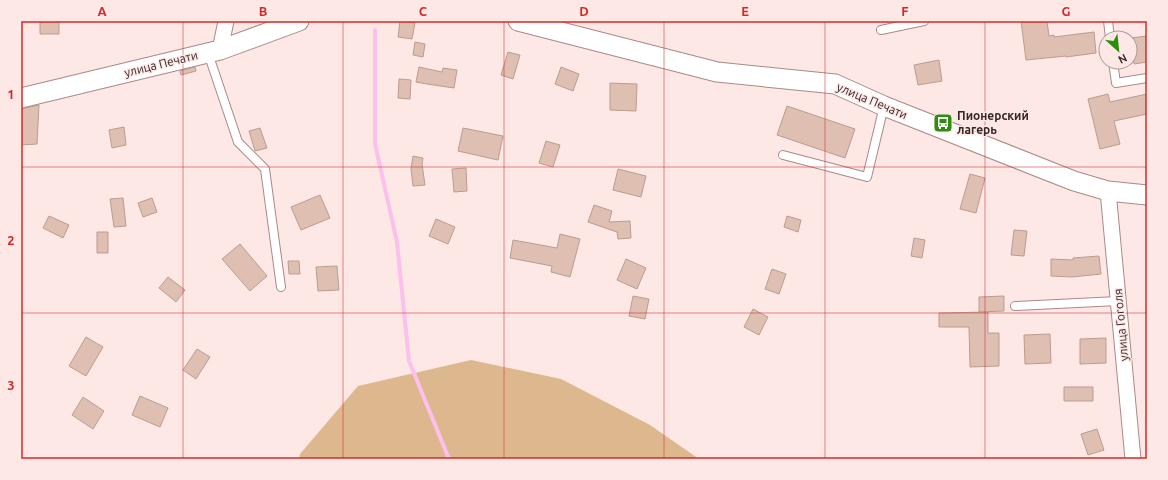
<svg xmlns="http://www.w3.org/2000/svg" width="1168" height="480" font-family="Ubuntu,sans-serif">
<style>
.green{fill:#ddb78d}
.lines{fill:none;stroke-linecap:round;stroke-linejoin:round}
.stream{stroke:#fdc0ed;stroke-width:4}
.building{fill:#debfb1;stroke:#ba9d8f}
.service-casing{stroke:#aa8987;stroke-width:10}
.minor-casing{stroke:#aa8987;stroke-width:17}
.tertiary-casing{stroke:#aa8987;stroke-width:21}
.service{stroke:#fff;stroke-width:8}
.minor{stroke:#fff;stroke-width:15}
.tertiary{stroke:#fff;stroke-width:19}
.grid{fill:none;stroke:#d62828;stroke-width:1;stroke-opacity:0.55}
.labels{text-anchor:middle;stroke-width:3;stroke-linejoin:round;paint-order:stroke}
.street-label{font-size:12px;fill:#352827;stroke:#fee8e6}
.poi-label{font-size:12px;font-weight:bold;fill:#352827;stroke:#fee8e6;text-anchor:start}
.neatline{fill:none;stroke:#d62828;stroke-width:1.5}
.grid-label{font-size:13px;text-anchor:middle;font-weight:bold;fill:#d62828}
</style>
<rect width="100%" height="100%" fill="#fee8e6"/>
<path class="green" d="M 471,360 L 561,379 L 650,425 L 699,459 L 299,459 L 300,454 L 358,386 Z"/>
<g class="lines">
<path class="stream" d="M 375,30 L 375,144 L 397,242 L 409,361 L 449,459"/>
</g>
<path class="building" d="M 40,21 L 59,21 L 59,34 L 40,34 Z
M 400,21 L 415,23 L 412,39 L 398,37 Z
M 1021,21 L 1047,21 L 1049,36 L 1054,35 L 1054,37 L 1094,32 L 1096,53 L 1066,57 L 1066,56 L 1026,60 Z
M 1147,36 L 1147,62 L 1134,64 L 1131,38 Z
M 415,42 L 425,44 L 423,57 L 413,55 Z
M 508,52 L 520,55 L 513,79 L 501,75 Z
M 939,60 L 942,81 L 918,85 L 914,65 Z
M 195,67 L 196,71 L 181,75 L 180,71 Z
M 419,67 L 442,72 L 443,68 L 457,70 L 454,88 L 427,84 L 416,82 Z
M 561,67 L 579,74 L 573,91 L 555,84 Z
M 399,79 L 411,80 L 410,99 L 398,98 Z
M 610,83 L 637,84 L 636,111 L 610,110 Z
M 1108,94 L 1110,102 L 1147,94 L 1147,114 L 1114,121 L 1120,144 L 1100,149 L 1088,99 Z
M 39,105 L 37,144 L 21,145 L 21,109 Z
M 787,106 L 855,129 L 845,158 L 777,135 Z
M 124,127 L 126,145 L 112,148 L 109,130 Z
M 260,128 L 267,148 L 255,151 L 249,131 Z
M 463,128 L 503,136 L 498,160 L 458,151 Z
M 546,141 L 560,145 L 553,167 L 539,163 Z
M 413,156 L 423,158 L 422,164 L 425,185 L 413,186 L 411,169 Z
M 466,168 L 467,191 L 454,192 L 452,169 Z
M 618,169 L 646,176 L 641,197 L 613,190 Z
M 970,174 L 985,178 L 976,213 L 960,209 Z
M 320,195 L 330,218 L 301,230 L 291,207 Z
M 123,198 L 126,226 L 114,227 L 110,199 Z
M 152,198 L 157,212 L 143,217 L 138,203 Z
M 594,205 L 612,211 L 609,222 L 630,221 L 631,238 L 618,239 L 617,232 L 588,222 Z
M 49,216 L 69,225 L 63,238 L 43,228 Z
M 787,216 L 801,220 L 798,232 L 784,227 Z
M 436,219 L 455,227 L 448,244 L 429,236 Z
M 1014,230 L 1027,231 L 1024,256 L 1011,255 Z
M 97,232 L 108,232 L 108,253 L 97,253 Z
M 560,234 L 580,239 L 570,277 L 551,272 L 552,266 L 510,258 L 513,240 L 557,248 Z
M 914,238 L 925,240 L 922,258 L 911,256 Z
M 240,244 L 267,276 L 250,291 L 222,259 Z
M 1099,256 L 1101,274 L 1072,277 L 1051,276 L 1051,259 L 1073,260 L 1073,258 Z
M 626,259 L 646,268 L 637,289 L 617,280 Z
M 288,261 L 299,261 L 300,274 L 289,274 Z
M 337,266 L 339,290 L 318,291 L 316,267 Z
M 772,269 L 786,274 L 779,294 L 765,289 Z
M 168,277 L 185,290 L 176,302 L 159,288 Z
M 633,296 L 649,299 L 645,319 L 629,316 Z
M 1004,296 L 1004,311 L 979,312 L 979,297 Z
M 753,309 L 768,317 L 759,335 L 744,327 Z
M 988,312 L 988,333 L 999,333 L 999,366 L 970,367 L 969,327 L 939,327 L 939,313 Z
M 1050,334 L 1051,363 L 1025,364 L 1024,335 Z
M 86,337 L 103,347 L 86,376 L 69,366 Z
M 1106,338 L 1106,363 L 1080,364 L 1080,339 Z
M 197,349 L 210,357 L 196,379 L 183,370 Z
M 1064,387 L 1093,387 L 1093,401 L 1064,401 Z
M 140,396 L 168,408 L 160,427 L 132,415 Z
M 83,397 L 104,411 L 93,429 L 72,415 Z
M 1097,429 L 1104,450 L 1088,455 L 1081,434 Z"/>
<g class="lines">
<g class="service-casing">
<path id="service" d="M 1108,21 L 1110,38
M 881,30 L 924,21
M 208,53 L 238,142 L 265,169 L 281,287
M 1113,62 L 1116,83 L 1147,78
M 783,155 L 867,177 L 884,106
M 1015,306 L 1118,301"/>
</g>
<g class="minor-casing">
<path id="minor" d="M 220,50 L 226,21
M 1108,191 L 1133,459"/>
</g>
<g class="tertiary-casing">
<path id="tertiary" d="M 518,21 L 717,72 L 835,84 L 884,106 L 1074,181 L 1108,191 L 1147,195
M 21,98 L 220,50 L 299,21"/>
</g>
<use href="#service" class="service"/>
<use href="#minor" class="minor"/>
<use href="#tertiary" class="tertiary"/>
</g>
<path class="grid" d="M 183,21 L 183,459M 343,21 L 343,459M 504,21 L 504,459M 664,21 L 664,459M 825,21 L 825,459M 985,21 L 985,459M 21,167 L 1147,167M 21,313 L 1147,313"/>
<defs>
<g id="bus-square" transform="scale(1)"><rect x="-9" y="-9" width="18" height="18" rx="4" fill="#2c8f0c" stroke="#fee8e6"/><path d="M-5-6H5V4H4V6H2V4H-2V6H-4V4H-5ZM-3.5-4V0h7V-4ZM-3.5 1.2v1.5H-2V1.2ZM2 1.2v1.5H3.5V1.2Z" fill="#fff"/></g>
</defs>
<g fill-rule="evenodd">
<use href="#bus-square" x="943" y="123"/>
</g>
<g class="labels">
<g class="street-label">
<text transform="translate(161 64) rotate(-14)" y="4">улица Печати</text>
<text transform="translate(872 101) rotate(23)" y="4">улица Печати</text>
<text transform="translate(1121 325) rotate(-95)" y="4">улица Гоголя</text>
</g>
<g class="poi-label">
<text x="957" y="120">Пионерский<tspan x="957" dy="14">лагерь</tspan></text>
</g>
</g>
<rect width="1168" height="480" fill="none" stroke="#fee8e6" stroke-width="44"/>
<g transform="translate(1118 50) rotate(153)"><circle r="19" fill="#fee8e6" stroke="#ae9b9a"/>
<path d="M0-3L7 15L0 10L-7 15Z" fill="#2c8f0c"/>
<text y="-6" font-size="11" font-weight="bold" text-anchor="middle" fill="#352827">N</text>
</g>
<rect x="22" y="22" width="1124" height="436" class="neatline"/>
<g class="grid-label">
<text x="102" y="16">A</text>
<text x="263" y="16">B</text>
<text x="423" y="16">C</text>
<text x="584" y="16">D</text>
<text x="745" y="16">E</text>
<text x="905" y="16">F</text>
<text x="1066" y="16">G</text>
<text x="11" y="99">1</text>
<text x="11" y="245">2</text>
<text x="11" y="390">3</text>
</g>
</svg>
